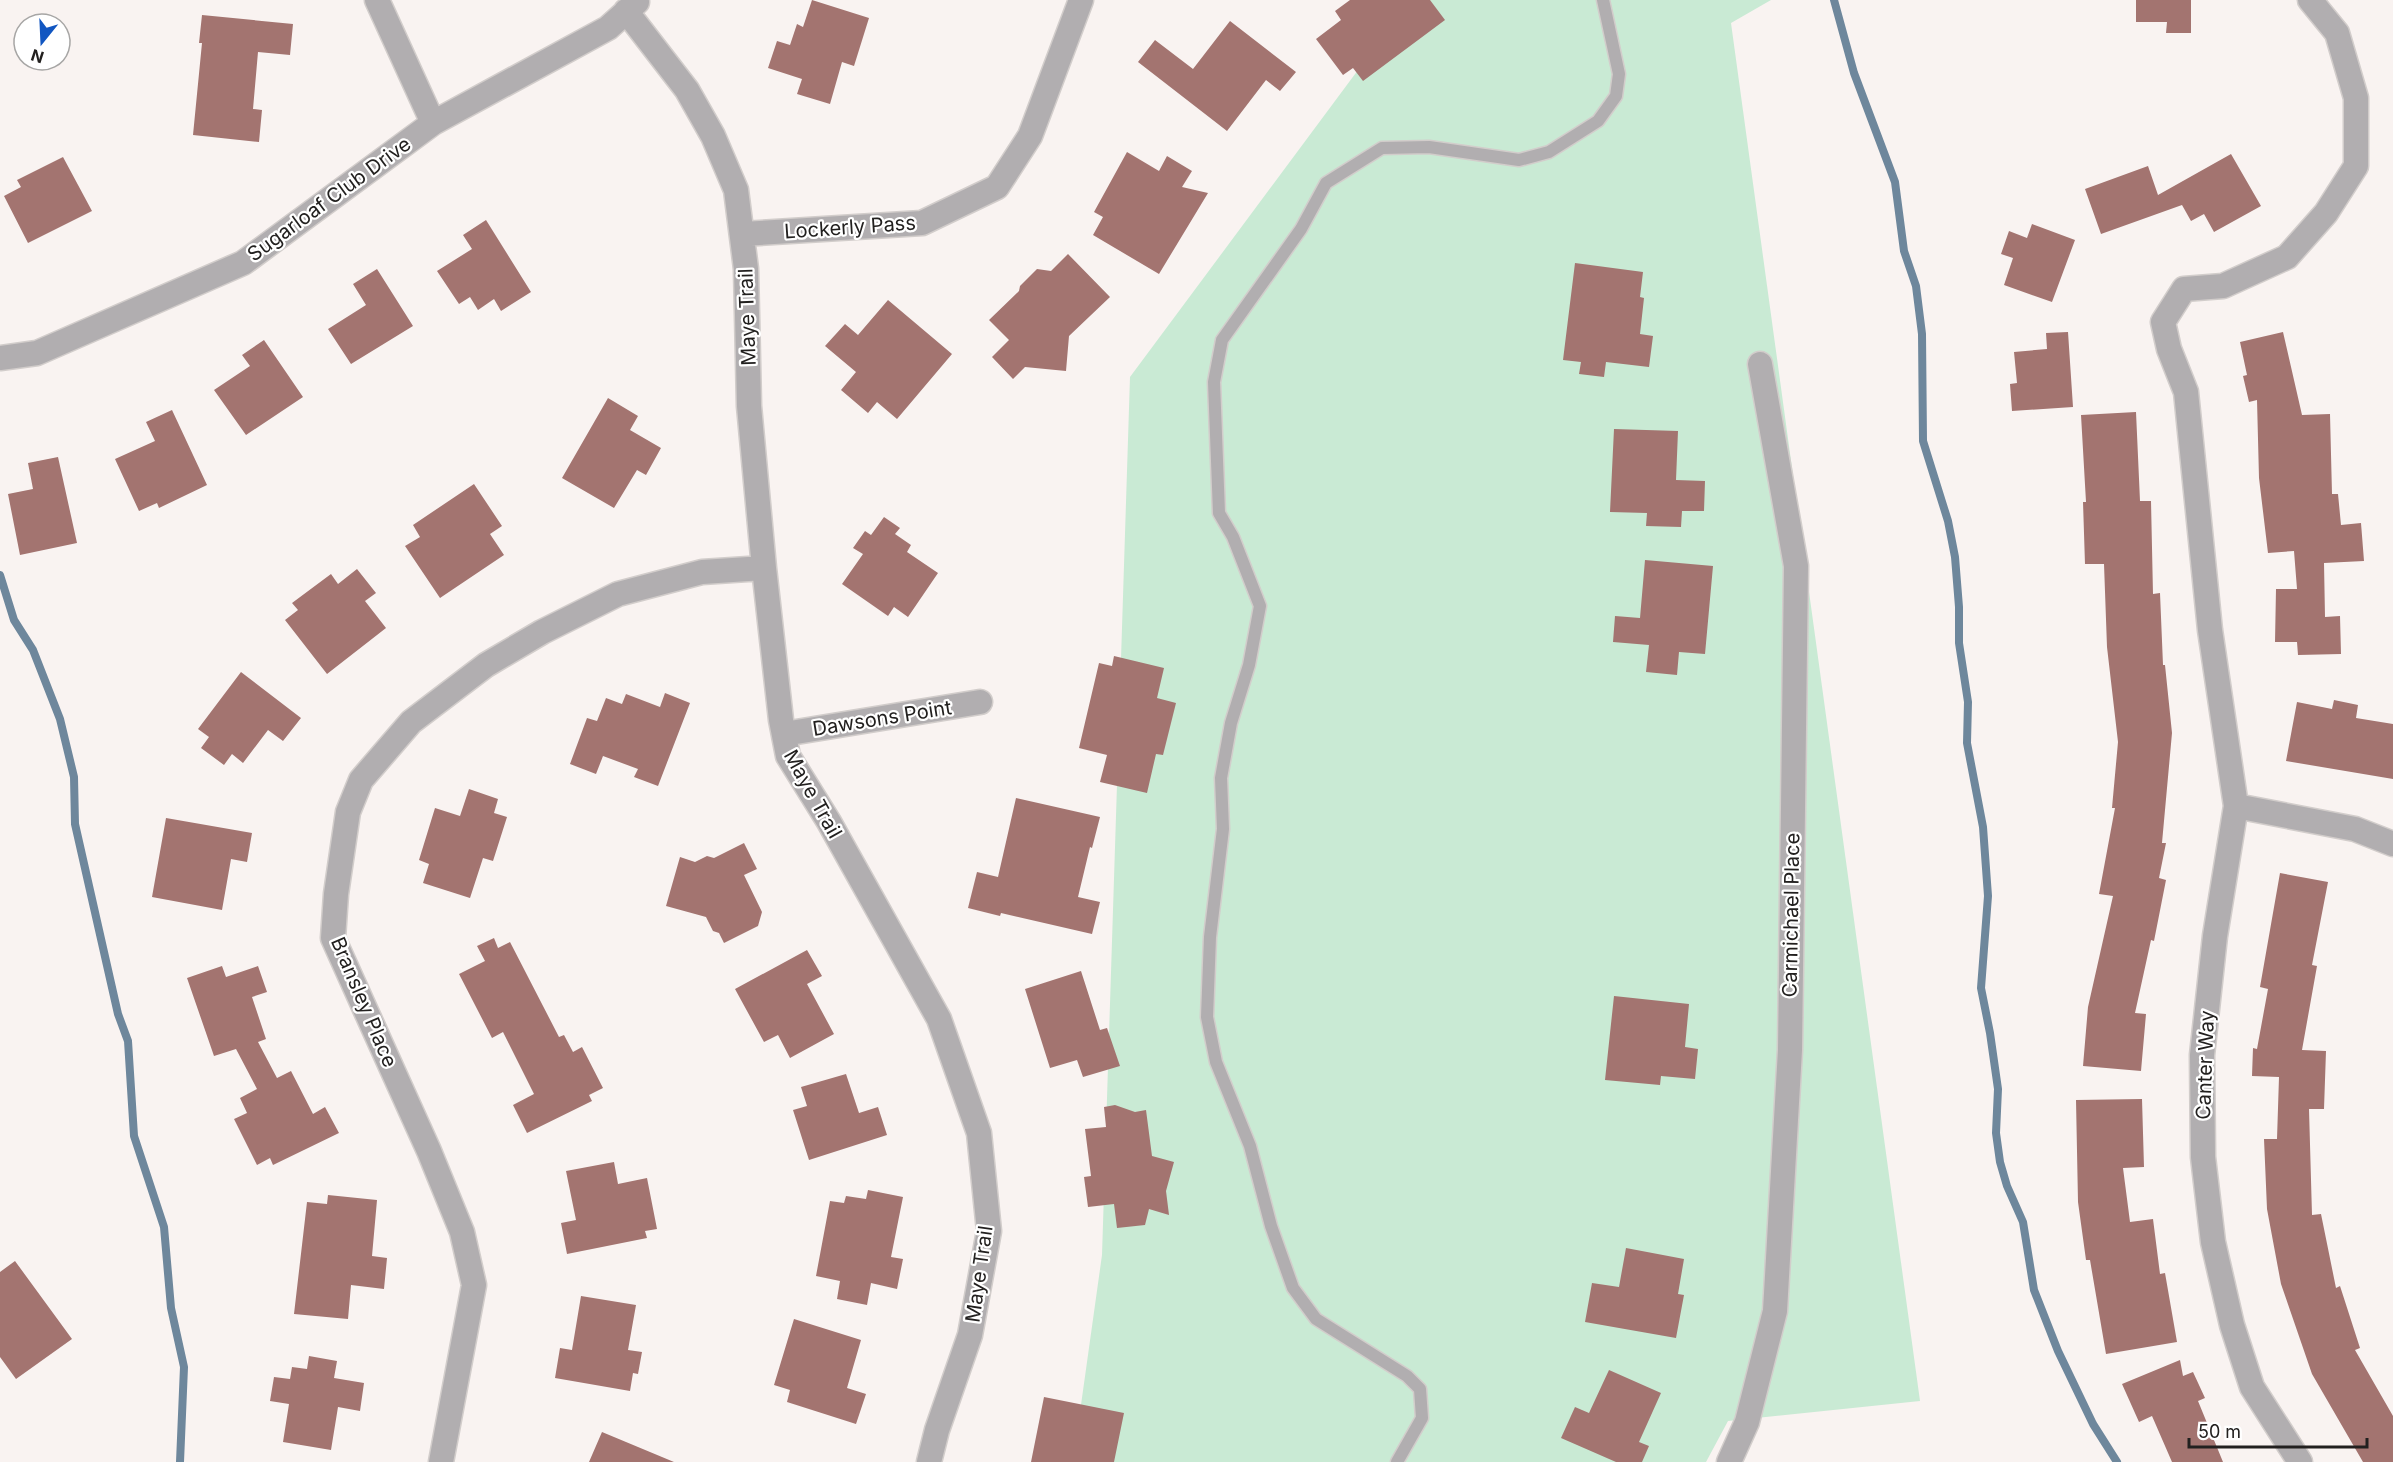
<svg xmlns="http://www.w3.org/2000/svg" width="2393" height="1462" font-family="Inter,sans-serif">
<style>
.green{fill:#c9ead4}
.lines{fill:none;stroke-linecap:round;stroke-linejoin:round}
.stream{stroke:#6e879c;stroke-width:8}
.building{fill:#a37470}
.lane-casing{stroke:#d2cdcb;stroke-width:15}
.street-casing{stroke:#d2cdcb;stroke-width:27}
.lane{stroke:#b1aeb0;stroke-width:12}
.street{stroke:#b1aeb0;stroke-width:24}
.labels{text-anchor:middle;stroke-width:4.5;stroke-linejoin:round;paint-order:stroke}
.street-label{font-size:20px;fill:#22201f;stroke:#fff}
</style>
<rect width="100%" height="100%" fill="#f9f3f1"/>
<path class="green" d="M 1410,0 L 1771,0 L 1731,23 L 1920,1401 L 1728,1421 L 1706,1462 L 1073,1462 L 1102,1255 L 1130,377 Z"/>
<g class="lines">
<path class="stream" d="M 1834,0 L 1854,73 L 1895,182 L 1904,251 L 1916,286 L 1922,334 L 1923,441 L 1948,521 L 1955,557 L 1959,607 L 1959,643 L 1968,702 L 1967,743 L 1983,827 L 1988,896 L 1981,988 L 1990,1033 L 1998,1089 L 1996,1133 L 2000,1162 L 2007,1186 L 2023,1222 L 2034,1290 L 2058,1351 L 2093,1424 L 2117,1462
M 0,575 L 14,620 L 33,650 L 60,719 L 74,777 L 75,824 L 118,1014 L 128,1041 L 134,1136 L 164,1227 L 171,1308 L 184,1367 L 180,1462"/>
</g>
<path class="building" d="M 812,0 L 869,18 L 854,66 L 842,62 L 830,104 L 797,94 L 802,79 L 768,68 L 777,41 L 790,45 L 797,24 L 803,27 Z
M 1350,0 L 1430,0 L 1445,20 L 1363,81 L 1353,68 L 1343,75 L 1316,39 L 1341,20 L 1335,11 Z
M 2136,0 L 2191,0 L 2191,33 L 2166,33 L 2167,22 L 2136,22 Z
M 202,15 L 293,24 L 290,55 L 258,52 L 253,109 L 262,110 L 259,142 L 193,135 L 202,43 L 199,43 Z
M 1230,21 L 1296,72 L 1280,91 L 1266,80 L 1227,131 L 1138,62 L 1155,40 L 1193,69 Z
M 1127,152 L 1159,171 L 1167,156 L 1192,171 L 1182,187 L 1208,193 L 1159,274 L 1093,235 L 1103,217 L 1094,212 Z
M 2231,154 L 2261,206 L 2214,232 L 2204,214 L 2191,221 L 2182,205 L 2101,234 L 2085,189 L 2148,166 L 2158,195 Z
M 63,157 L 92,211 L 28,243 L 4,196 L 21,187 L 17,180 Z
M 486,220 L 531,292 L 501,311 L 494,299 L 478,310 L 470,297 L 459,304 L 437,271 L 472,249 L 463,235 Z
M 2032,224 L 2075,240 L 2052,302 L 2004,285 L 2013,258 L 2001,254 L 2009,231 L 2027,238 Z
M 1068,254 L 1110,297 L 1069,336 L 1066,371 L 1025,367 L 1013,379 L 992,357 L 1009,340 L 989,320 L 1019,291 L 1020,286 L 1037,269 L 1051,271 Z
M 1575,263 L 1643,272 L 1640,297 L 1644,298 L 1640,334 L 1653,336 L 1649,367 L 1606,362 L 1604,377 L 1579,374 L 1581,362 L 1563,360 Z
M 377,269 L 413,326 L 351,364 L 328,329 L 366,305 L 353,284 Z
M 888,300 L 952,354 L 897,419 L 877,402 L 868,413 L 841,390 L 856,372 L 825,346 L 845,324 L 858,335 Z
M 2068,332 L 2073,407 L 2012,411 L 2010,384 L 2017,383 L 2014,352 L 2047,349 L 2046,333 Z
M 2283,332 L 2302,415 L 2330,414 L 2332,494 L 2338,494 L 2341,525 L 2361,523 L 2364,561 L 2324,563 L 2325,617 L 2340,616 L 2341,654 L 2298,655 L 2297,642 L 2275,642 L 2276,589 L 2297,589 L 2294,551 L 2268,553 L 2259,478 L 2257,400 L 2249,402 L 2243,376 L 2247,375 L 2240,342 Z
M 264,340 L 303,397 L 246,435 L 214,390 L 250,366 L 242,355 Z
M 608,398 L 638,416 L 630,430 L 661,448 L 646,475 L 637,470 L 614,508 L 562,478 Z
M 172,410 L 207,485 L 159,508 L 157,503 L 139,511 L 115,459 L 155,441 L 146,422 Z
M 2136,412 L 2140,501 L 2151,501 L 2153,594 L 2160,593 L 2163,665 L 2165,665 L 2172,733 L 2162,843 L 2166,843 L 2159,878 L 2166,880 L 2154,941 L 2151,940 L 2135,1013 L 2146,1014 L 2141,1071 L 2083,1066 L 2088,1007 L 2113,896 L 2099,894 L 2115,808 L 2112,808 L 2118,742 L 2107,647 L 2104,564 L 2085,564 L 2083,502 L 2086,502 L 2081,415 Z
M 1614,429 L 1678,431 L 1676,480 L 1705,481 L 1704,511 L 1682,511 L 1681,527 L 1646,526 L 1647,513 L 1610,512 Z
M 58,457 L 77,543 L 20,555 L 8,494 L 33,489 L 28,463 Z
M 474,484 L 502,526 L 490,534 L 504,555 L 440,598 L 405,546 L 420,537 L 413,525 Z
M 884,517 L 900,528 L 895,534 L 911,545 L 907,552 L 938,573 L 908,617 L 894,607 L 888,616 L 842,584 L 863,554 L 853,548 L 865,531 L 871,535 Z
M 1645,560 L 1713,566 L 1705,654 L 1679,652 L 1677,675 L 1646,672 L 1649,645 L 1613,642 L 1615,616 L 1640,618 Z
M 357,569 L 376,593 L 365,601 L 386,628 L 327,674 L 285,620 L 298,610 L 292,603 L 331,574 L 338,584 Z
M 1114,656 L 1164,668 L 1157,698 L 1176,703 L 1163,755 L 1156,754 L 1147,793 L 1100,782 L 1107,755 L 1079,748 L 1099,663 L 1112,666 Z
M 241,672 L 301,718 L 283,741 L 268,730 L 243,763 L 232,754 L 224,765 L 201,748 L 209,737 L 198,729 Z
M 665,693 L 690,703 L 658,786 L 634,777 L 638,769 L 603,756 L 596,774 L 570,764 L 587,718 L 597,721 L 606,698 L 622,704 L 626,694 L 660,707 Z
M 2334,700 L 2358,705 L 2356,718 L 2393,724 L 2393,779 L 2286,761 L 2297,702 L 2332,709 Z
M 469,789 L 498,799 L 494,813 L 507,817 L 493,861 L 483,858 L 470,898 L 423,883 L 429,864 L 419,860 L 435,808 L 460,816 Z
M 1016,798 L 1100,817 L 1092,848 L 1090,847 L 1078,897 L 1100,902 L 1092,934 L 1001,913 L 1000,916 L 968,908 L 977,872 L 998,877 Z
M 166,818 L 252,833 L 247,862 L 231,859 L 222,910 L 152,897 Z
M 744,843 L 757,869 L 744,875 L 762,912 L 758,926 L 724,943 L 719,933 L 713,931 L 706,917 L 666,906 L 680,857 L 695,862 L 707,856 L 714,858 Z
M 2280,873 L 2328,882 L 2312,965 L 2317,966 L 2302,1050 L 2326,1051 L 2324,1109 L 2309,1109 L 2312,1215 L 2321,1214 L 2336,1288 L 2340,1286 L 2360,1348 L 2355,1350 L 2393,1416 L 2393,1462 L 2363,1462 L 2312,1374 L 2281,1284 L 2267,1209 L 2264,1139 L 2277,1139 L 2279,1077 L 2252,1076 L 2253,1048 L 2257,1049 L 2268,989 L 2260,987 Z
M 494,938 L 498,948 L 510,942 L 559,1037 L 564,1035 L 573,1052 L 582,1047 L 603,1088 L 589,1095 L 592,1101 L 527,1133 L 513,1105 L 534,1094 L 503,1032 L 492,1038 L 459,974 L 485,961 L 477,946 Z
M 807,950 L 822,976 L 807,984 L 834,1034 L 790,1058 L 778,1035 L 764,1042 L 735,989 Z
M 222,966 L 226,977 L 258,966 L 267,992 L 252,997 L 266,1039 L 258,1042 L 277,1078 L 291,1071 L 313,1114 L 325,1107 L 339,1133 L 273,1165 L 270,1158 L 257,1165 L 234,1119 L 247,1113 L 240,1098 L 257,1089 L 236,1049 L 214,1056 L 187,978 Z
M 1081,971 L 1100,1030 L 1107,1028 L 1120,1066 L 1083,1077 L 1077,1060 L 1050,1068 L 1025,989 Z
M 1614,996 L 1689,1004 L 1685,1047 L 1698,1049 L 1695,1079 L 1661,1076 L 1660,1085 L 1605,1080 Z
M 846,1074 L 859,1113 L 878,1107 L 887,1135 L 809,1160 L 793,1110 L 807,1106 L 801,1087 Z
M 2142,1099 L 2144,1167 L 2123,1168 L 2130,1222 L 2153,1219 L 2160,1274 L 2165,1273 L 2177,1342 L 2106,1354 L 2090,1260 L 2086,1260 L 2078,1202 L 2076,1100 Z
M 1115,1105 L 1135,1112 L 1146,1110 L 1152,1156 L 1174,1162 L 1166,1191 L 1169,1215 L 1149,1209 L 1145,1225 L 1117,1228 L 1114,1204 L 1088,1207 L 1084,1177 L 1091,1176 L 1085,1129 L 1106,1127 L 1104,1107 Z
M 614,1162 L 618,1184 L 647,1178 L 657,1229 L 645,1231 L 647,1238 L 567,1254 L 561,1223 L 576,1220 L 566,1171 Z
M 868,1190 L 903,1197 L 891,1257 L 903,1259 L 897,1289 L 871,1283 L 867,1305 L 837,1299 L 840,1281 L 816,1276 L 830,1201 L 844,1203 L 846,1196 L 866,1199 Z
M 328,1195 L 377,1200 L 372,1256 L 387,1258 L 384,1289 L 351,1285 L 348,1319 L 294,1314 L 307,1202 L 327,1204 Z
M 1626,1248 L 1684,1259 L 1678,1294 L 1684,1295 L 1676,1338 L 1585,1322 L 1592,1283 L 1619,1287 Z
M 15,1261 L 72,1339 L 16,1379 L 0,1357 L 0,1272 Z
M 581,1296 L 636,1305 L 628,1350 L 642,1352 L 638,1374 L 633,1373 L 630,1391 L 555,1378 L 560,1348 L 572,1350 Z
M 794,1319 L 861,1340 L 847,1388 L 866,1394 L 856,1424 L 787,1402 L 790,1390 L 774,1385 Z
M 309,1356 L 337,1361 L 334,1378 L 364,1383 L 360,1411 L 338,1407 L 331,1450 L 283,1442 L 289,1404 L 270,1401 L 274,1377 L 290,1379 L 292,1367 L 307,1369 Z
M 2180,1360 L 2183,1376 L 2193,1372 L 2205,1398 L 2198,1401 L 2223,1462 L 2172,1462 L 2152,1416 L 2139,1422 L 2122,1384 Z
M 1609,1370 L 1661,1393 L 1639,1442 L 1649,1446 L 1642,1462 L 1616,1462 L 1561,1438 L 1575,1407 L 1589,1413 Z
M 1044,1397 L 1124,1413 L 1114,1462 L 1031,1462 Z
M 602,1432 L 674,1462 L 589,1462 Z"/>
<g class="lines">
<g class="lane-casing">
<path id="lane" d="M 1397,1462 L 1422,1418 L 1420,1389 L 1407,1376 L 1316,1319 L 1293,1288 L 1271,1226 L 1250,1146 L 1216,1062 L 1207,1017 L 1210,937 L 1223,829 L 1221,778 L 1231,723 L 1249,665 L 1260,606 L 1233,537 L 1219,513 L 1214,382 L 1222,340 L 1301,229 L 1326,183 L 1382,148 L 1429,147 L 1519,160 L 1549,152 L 1598,121 L 1616,96 L 1619,74 L 1603,0"/>
</g>
<g class="street-casing">
<path id="street" d="M 377,0 L 433,123
M 626,11 L 687,90 L 713,136 L 736,190 L 746,269 L 749,406 L 764,568 L 781,720 L 788,756 L 829,822 L 939,1019 L 979,1133 L 989,1231 L 970,1335 L 937,1430 L 929,1462
M 742,234 L 922,223 L 997,187 L 1030,136 L 1081,0
M 0,358 L 37,353 L 243,263 L 433,123 L 608,28 L 637,2
M 784,734 L 980,702
M 2236,806 L 2355,829 L 2393,844
M 441,1462 L 474,1285 L 462,1232 L 429,1151 L 333,938 L 336,894 L 348,812 L 361,780 L 411,722 L 486,665 L 542,632 L 618,594 L 702,572 L 764,568
M 1729,1462 L 1747,1422 L 1775,1311 L 1790,1050 L 1796,566 L 1760,364
M 2300,1462 L 2252,1387 L 2232,1325 L 2213,1242 L 2203,1157 L 2202,1055 L 2215,936 L 2236,806 L 2210,630 L 2186,392 L 2169,349 L 2163,322 L 2184,289 L 2223,286 L 2287,257 L 2326,213 L 2356,166 L 2356,98 L 2337,33 L 2310,0"/>
</g>
<use href="#lane" class="lane"/>
<use href="#street" class="street"/>
</g>
<g class="labels">
<g class="street-label">
<text transform="translate(329 199) rotate(-36)" y="7">Sugarloaf Club Drive</text>
<text transform="translate(850 227) rotate(-4)" y="7">Lockerly Pass</text>
<text transform="translate(747 317) rotate(-92)" y="7">Maye Trail</text>
<text transform="translate(882 718) rotate(-9)" y="7">Dawsons Point</text>
<text transform="translate(813 794) rotate(61)" y="7">Maye Trail</text>
<text transform="translate(1791 915) rotate(-89)" y="7">Carmichael Place</text>
<text transform="translate(364 1002) rotate(67)" y="7">Bransley Place</text>
<text transform="translate(2205 1065) rotate(-88)" y="7">Canter Way</text>
<text transform="translate(979 1274) rotate(-82)" y="7">Maye Trail</text>
</g>
</g>
<g transform="translate(42 42) rotate(198)"><circle r="28" fill="#ffffff" stroke="#a7a6a5" stroke-width="1.5"/>
<path d="M0-4.5L10 22L0 15L-10 22Z" fill="#1156c1"/>
<text y="-9" font-size="16" font-weight="bold" text-anchor="middle" fill="#22201f">N</text>
</g>
<path d="M2189 1438v9h178v-9" fill="none" stroke="#22201f" stroke-width="3"/>
<text x="2198" y="1438" font-size="18" fill="#22201f" stroke="#ffffff" stroke-width="4.5" paint-order="stroke">50 m</text>
</svg>
